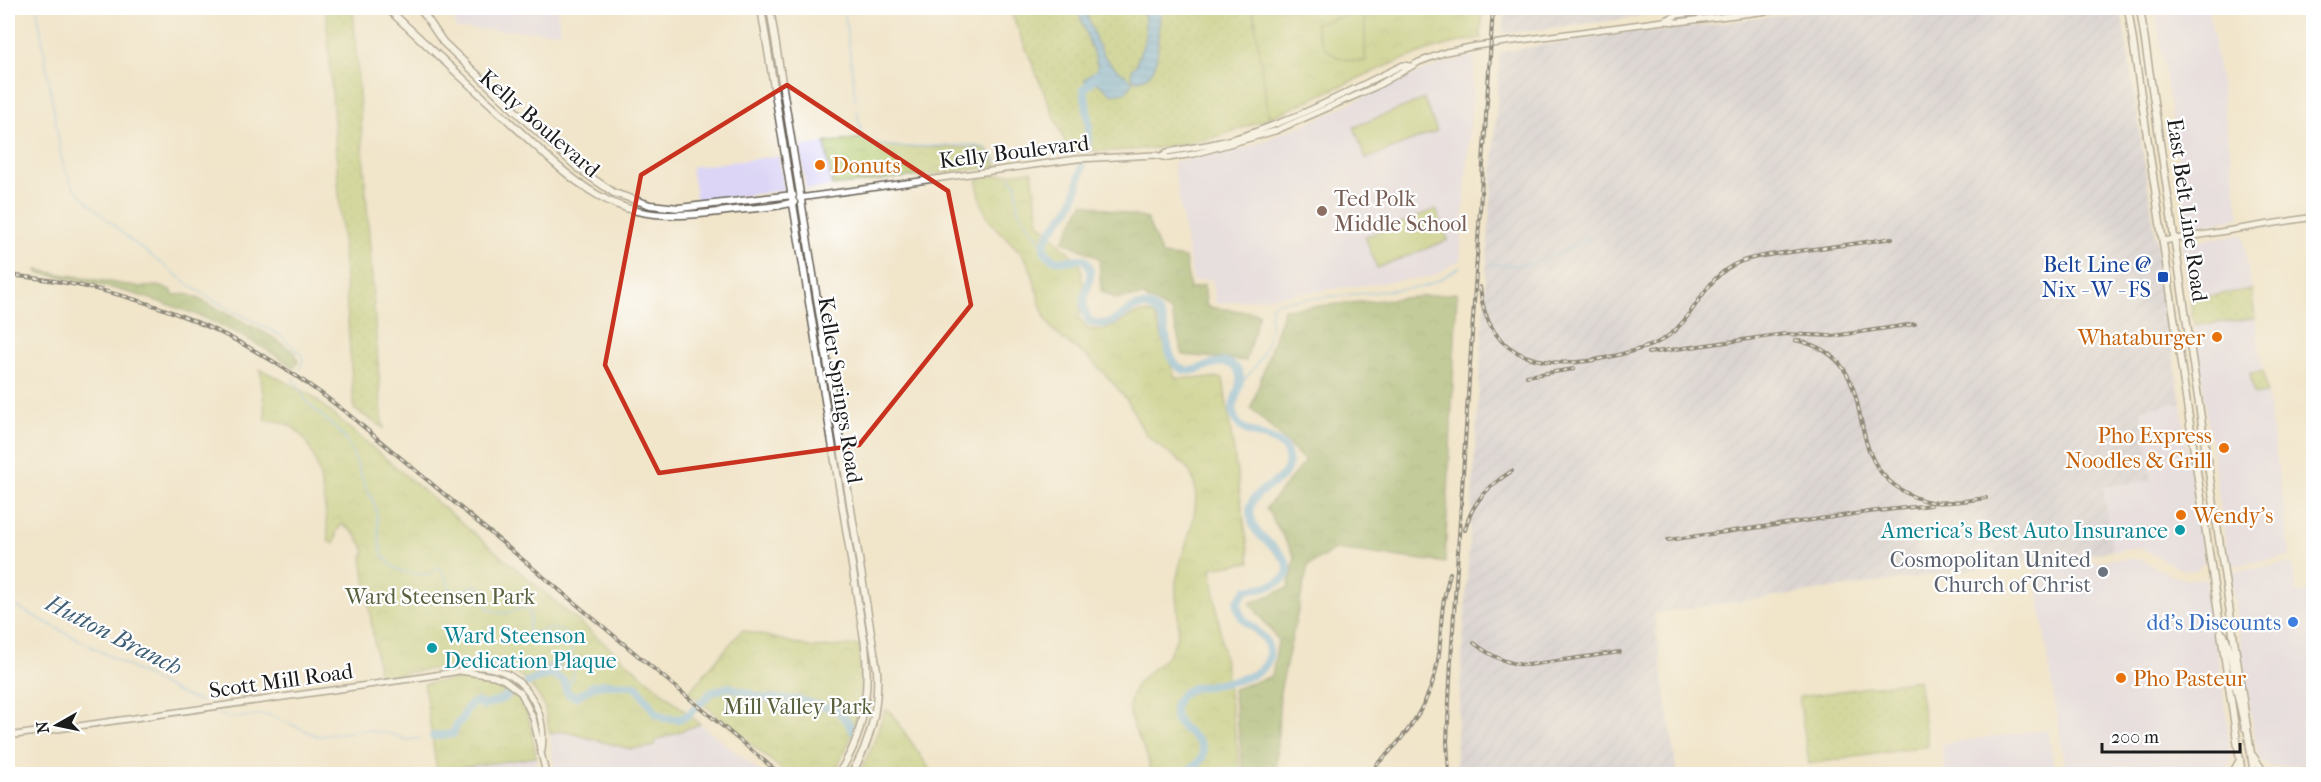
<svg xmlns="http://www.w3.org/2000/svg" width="2321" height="782" font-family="'IM FELL French Canon',serif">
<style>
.built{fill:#dcd5f6}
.industrial{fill:url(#industrial-furrows)}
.grass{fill:url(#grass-dots);stroke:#677244;stroke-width:1.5}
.forest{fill:url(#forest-crowns);stroke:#54643e;stroke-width:1.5}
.park{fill:url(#park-crowns);stroke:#677244;stroke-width:1.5}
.pitch{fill:#b2c76b;stroke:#677244;stroke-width:1.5}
.water{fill:url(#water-rules);stroke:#456880;stroke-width:1.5}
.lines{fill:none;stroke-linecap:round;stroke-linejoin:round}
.stream{stroke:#6eb3e4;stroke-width:1.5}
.river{stroke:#6eb3e4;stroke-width:8}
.minor-casing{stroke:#676259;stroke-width:8}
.major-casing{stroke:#676259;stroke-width:9}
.minor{stroke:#fff;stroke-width:5}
.major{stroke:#fff;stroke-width:6}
.rail-casing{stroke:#1c1c1c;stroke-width:4}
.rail{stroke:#fff;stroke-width:1.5;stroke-dasharray:4.5;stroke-linecap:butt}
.marked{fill:none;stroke:#c8321e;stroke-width:4.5;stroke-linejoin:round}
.food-dot{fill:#e8710a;stroke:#fff;stroke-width:2}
.education-dot{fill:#8d6e63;stroke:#fff;stroke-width:2}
.transit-dot{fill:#1a4fb4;stroke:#fff;stroke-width:2}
.culture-dot{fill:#0f9aa8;stroke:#fff;stroke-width:2}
.worship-dot{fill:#6b7280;stroke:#fff;stroke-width:2}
.shop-dot{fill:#3f7fe0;stroke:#fff;stroke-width:2}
.labels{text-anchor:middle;stroke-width:4.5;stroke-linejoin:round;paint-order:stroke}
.street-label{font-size:22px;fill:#1c1c1c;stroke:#fff}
.food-label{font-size:22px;fill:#c56008;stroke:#fff;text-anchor:start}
.education-label{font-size:22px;fill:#785e54;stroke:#fff;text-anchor:start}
.transit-label{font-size:22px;fill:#164399;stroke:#fff;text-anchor:end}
.culture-label{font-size:22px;fill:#0d838f;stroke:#fff;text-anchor:end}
.worship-label{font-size:22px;fill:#5b616d;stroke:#fff;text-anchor:end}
.park-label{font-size:22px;fill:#58603c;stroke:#fff}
.shop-label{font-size:22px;fill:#366cbe;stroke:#fff;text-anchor:end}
.water-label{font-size:24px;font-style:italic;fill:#416076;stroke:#fff}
</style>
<defs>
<pattern id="industrial-furrows" width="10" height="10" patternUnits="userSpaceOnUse" patternTransform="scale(1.5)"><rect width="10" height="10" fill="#c2c1dc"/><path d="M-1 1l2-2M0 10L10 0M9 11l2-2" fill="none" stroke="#a6a5bc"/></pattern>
<pattern id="grass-dots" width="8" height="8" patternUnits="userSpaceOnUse" patternTransform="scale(1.5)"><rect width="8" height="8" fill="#b2c76b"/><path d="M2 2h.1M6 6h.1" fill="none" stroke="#98aa5c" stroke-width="1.8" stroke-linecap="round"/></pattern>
<pattern id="forest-crowns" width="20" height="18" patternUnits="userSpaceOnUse" patternTransform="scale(1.5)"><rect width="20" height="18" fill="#8dac5f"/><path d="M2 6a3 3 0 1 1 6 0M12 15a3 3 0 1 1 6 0" fill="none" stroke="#728b4e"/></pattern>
<pattern id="park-crowns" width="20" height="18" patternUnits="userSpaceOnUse" patternTransform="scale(1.5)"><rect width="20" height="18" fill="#b2c76b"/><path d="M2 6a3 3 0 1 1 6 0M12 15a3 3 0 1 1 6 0" fill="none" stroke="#98aa5c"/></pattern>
<pattern id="water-rules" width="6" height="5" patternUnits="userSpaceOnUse" patternTransform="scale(1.5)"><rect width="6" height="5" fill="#6eb3e4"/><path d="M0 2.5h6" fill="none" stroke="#5f99c3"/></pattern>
</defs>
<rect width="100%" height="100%" fill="#fff"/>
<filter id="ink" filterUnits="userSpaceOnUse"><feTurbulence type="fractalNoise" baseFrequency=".0167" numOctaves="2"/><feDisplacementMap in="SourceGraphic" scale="12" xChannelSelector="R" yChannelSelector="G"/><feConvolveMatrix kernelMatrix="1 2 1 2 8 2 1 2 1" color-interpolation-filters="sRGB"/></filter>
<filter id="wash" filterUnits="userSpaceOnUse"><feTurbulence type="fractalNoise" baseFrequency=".008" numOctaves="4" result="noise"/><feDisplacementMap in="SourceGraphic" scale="24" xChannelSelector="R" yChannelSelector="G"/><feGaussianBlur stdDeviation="1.35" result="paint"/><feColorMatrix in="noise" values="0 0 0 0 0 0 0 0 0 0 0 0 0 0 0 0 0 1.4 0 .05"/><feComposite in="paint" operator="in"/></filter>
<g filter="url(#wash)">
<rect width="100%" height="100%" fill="#f1e5ca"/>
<path class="built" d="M 452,8 L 557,8 L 561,32 L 456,29 Z
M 2155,8 L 2209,8 L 2240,218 L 2188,227 Z
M 1475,56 L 1460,260 L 1433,276 L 1216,304 L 1212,279 L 1193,281 L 1173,162 L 1249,147 L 1320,118 L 1401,79 L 1449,62 Z
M 825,143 L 832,186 L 806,190 L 800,147 Z
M 779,156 L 784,190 L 697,202 L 691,167 Z
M 2243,234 L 2251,289 L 2190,299 L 2182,243 Z
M 2255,318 L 2263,371 L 2251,373 L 2254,394 L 2267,393 L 2291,557 L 2229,566 L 2194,326 Z
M 2181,403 L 2204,563 L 2196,570 L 2180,569 L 2139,547 L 2112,551 L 2102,487 L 2152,480 L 2141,409 Z
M 2114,559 L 2140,559 L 2173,576 L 2188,580 L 2206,578 L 2226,712 L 2231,762 L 2222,774 L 2066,774 L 2035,570 Z
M 2292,563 L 2297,593 L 2313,590 L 2313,763 L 2270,767 L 2261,762 L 2257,754 L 2230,572 Z
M 700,724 L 763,774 L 555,774 L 550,734 L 562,731 L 630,749 L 652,747 L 657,740 Z
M 2048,729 L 2055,774 L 1946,774 L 1941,744 Z
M 536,757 L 538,774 L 438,774 L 437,771 Z"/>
<path class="industrial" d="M 1505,8 L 1684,8 L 1659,11 L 1632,18 L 1503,34 Z
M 1832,8 L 2121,8 L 2181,403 L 2141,409 L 2152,480 L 2103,487 L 2112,551 L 1654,613 L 1677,774 L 1457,774 L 1456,755 L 1500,52 L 1632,31 L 1661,31 Z"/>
<path class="grass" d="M 326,8 L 353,8 L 382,420 L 384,428 L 354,409 Z
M 1009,8 L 1253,8 L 1269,118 C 1243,128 1218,138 1190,143 C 1150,151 1108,151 1067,152 L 1064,140 Z
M 2251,289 L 2255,318 L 2194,326 L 2190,299 Z
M 2263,371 L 2267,393 L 2254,395 L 2250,373 Z
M 1918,680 L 1928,746 L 1809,764 L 1799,697 Z"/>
<path class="forest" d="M 1083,203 L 1147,219 L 1162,255 L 1185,258 L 1190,289 L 1204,285 L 1207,307 L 1259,313 L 1246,361 L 1183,355 L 1171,312 L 1143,296 L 1116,299 L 1101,291 L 1099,258 L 1063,241 Z
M 37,270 L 139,287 L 158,286 L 171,290 L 174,295 L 186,294 L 197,298 L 271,336 L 295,353 L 298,362 L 294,368 C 219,314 128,288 38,273 Z
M 1457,293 L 1445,563 L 1336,549 L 1308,566 L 1280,692 L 1276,774 L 1244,774 L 1233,689 L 1272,676 L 1278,640 L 1250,603 L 1288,588 L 1295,557 L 1266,508 L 1305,461 L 1251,408 L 1284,309 Z"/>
<path class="park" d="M 1253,8 L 1482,8 L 1481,38 C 1410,49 1335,90 1269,118 Z
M 862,138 L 873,144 L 902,147 L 986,148 L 998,167 L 832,186 L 825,143 Z
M 1032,171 L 1039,222 L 1081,265 L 1083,286 L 1079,318 L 1089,329 C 1094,329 1100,330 1104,329 C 1125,326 1130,306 1155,315 L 1175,378 L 1223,378 L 1250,562 L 1211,568 L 1241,774 L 1149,774 C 1153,748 1125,729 1130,702 C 1135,671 1166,668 1175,642 C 1183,622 1174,603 1176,583 C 1180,550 1202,516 1194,482 C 1188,457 1157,451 1144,431 C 1138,423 1135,412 1129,403 C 1120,390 1098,366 1086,356 C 1073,345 1058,339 1049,324 C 1036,305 1038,280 1026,260 C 1018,247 1006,239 995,227 C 983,215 980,198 977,182 L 980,177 Z
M 260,369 L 309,394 L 700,724 L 657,740 L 652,747 L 630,749 L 562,731 L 550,734 L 544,705 L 536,692 L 523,677 L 499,665 L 472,663 L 379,677 L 362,557 L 365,552 C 361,539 354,531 342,524 L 335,534 L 337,536 L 334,543 L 329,542 C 324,504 322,416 266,421 Z
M 742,630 L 813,648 L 859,645 C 864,695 859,731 833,774 L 787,774 L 689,692 Z
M 474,676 C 526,686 529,711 536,757 L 437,771 L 424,684 Z
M 885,710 L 890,711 L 933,774 L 859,774 L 872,747 Z"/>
<path class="pitch" d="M 1358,13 L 1364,17 C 1366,33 1364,46 1366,61 C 1338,62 1320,53 1315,23 C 1330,21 1343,15 1358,13 Z
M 1424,99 L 1437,131 L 1366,159 L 1354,127 Z
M 1436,209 L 1448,240 L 1377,268 L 1365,237 Z"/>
<path class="water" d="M 1077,8 L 1084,8 C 1092,25 1095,45 1108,61 C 1115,70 1126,73 1133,82 L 1126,92 L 1112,94 L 1095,81 L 1090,84 L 1084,80 L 1097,69 L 1097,64 Z
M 1138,8 L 1161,8 C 1161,16 1159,23 1158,31 C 1158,49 1160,81 1134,80 L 1131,75 L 1132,69 L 1136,65 L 1146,36 L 1144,11 Z
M 552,658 L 561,664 L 561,668 L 555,672 L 560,676 L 559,679 L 548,675 L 535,681 L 533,677 L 539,673 L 541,669 L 550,664 Z"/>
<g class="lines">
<path class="stream" d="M 37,8 L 62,161 L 72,185 L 85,199 L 128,238 L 187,283 L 209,298 L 280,335 L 302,355 L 303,362 L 300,369
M 844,8 L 856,102
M 857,110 L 862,138 L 873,144 L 896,147 L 969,145 L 986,148 L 1000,163
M 1009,176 L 1016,184 L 1018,210 L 1045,248
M 1491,264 C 1531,270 1557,256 1590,237
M 294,378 L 293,381 C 303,388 301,396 308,403 C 321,416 337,426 347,442 C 355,456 359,471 365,485 C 367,493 373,498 375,506 C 379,518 378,549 383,556 C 396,574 412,575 432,574 L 435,568 L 439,568 C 457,584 440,603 475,585 L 480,586 L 487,608 C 509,619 508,609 526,608 C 532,615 531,621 528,629 L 529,633 C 537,633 545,628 554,629 C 580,633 566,654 575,668 L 572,680 L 566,691
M 1241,383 C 1256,369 1266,351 1270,331 C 1271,323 1270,314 1271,306 L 1277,302 L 1423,287 L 1439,280 L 1460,267
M 8,602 L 180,694 L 202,702
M 217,714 L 233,718 L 257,715 L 269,715 L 318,736 L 366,730 L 392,734 L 407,740 L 420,738"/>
<path class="river" d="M 1087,149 L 1089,125 L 1084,88 L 1090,84 L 1096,75
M 1082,166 C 1079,179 1077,195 1070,207 C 1063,219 1026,248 1056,260 C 1065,263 1074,258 1084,259 C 1097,272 1086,285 1084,301 C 1083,309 1086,314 1089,321 C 1119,333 1124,302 1147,306 C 1171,311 1162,350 1176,365 C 1193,382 1214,354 1232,365 C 1253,378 1226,401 1235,419 C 1245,440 1284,432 1288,457 C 1293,485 1253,484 1250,509 C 1250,517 1253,528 1259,534 C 1269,545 1306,567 1277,583 C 1268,588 1256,588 1246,590 L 1237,602 C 1240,624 1251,623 1264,638 C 1267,641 1268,645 1269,650 C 1274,681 1214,684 1193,688 C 1185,691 1179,695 1176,703 C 1167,731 1206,734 1203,754 C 1202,763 1191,769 1184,774
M 527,683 C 544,677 548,669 565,682 C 566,692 567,694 576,697 L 593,686 L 603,684 L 633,685 L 638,688 L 656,713 L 664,718 L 679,719 L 687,716 L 712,692 L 729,687 L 763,698 L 800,700 L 837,710 L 847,721 L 853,731
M 433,736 L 453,734 L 457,724 L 463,719 C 464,711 469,703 478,702 L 483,706 L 505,698 L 510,691"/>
</g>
</g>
<g filter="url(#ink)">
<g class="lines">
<g class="minor-casing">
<path id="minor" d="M 1666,20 L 1677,15 L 1730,8
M 1163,155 L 1167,152 C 1197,147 1228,142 1257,131 C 1307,114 1355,88 1403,65 L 1410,66
M 799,198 L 1077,159 L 1155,155 L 1168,158 L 1194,154 L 1275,131 L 1375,87 L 1419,62 L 1446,52 L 1476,46 L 1664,21 L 1678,22 L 1793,8
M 2163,241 L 2314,217
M 459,671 L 494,676 L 504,680 L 521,693 L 533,718 L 546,774
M 8,736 L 417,678 C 429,676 442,674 454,672 C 464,670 471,666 481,667 C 525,670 547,710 542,750"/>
</g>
<g class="major-casing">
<path id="major" d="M 387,8 L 553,162 C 617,218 653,221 735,210 C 754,208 776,208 794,202
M 420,8 L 443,42 L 529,124 L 579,169 L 614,193 L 650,205 L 679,208 L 793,195
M 761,8 L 865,645 C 870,691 865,736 838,774
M 770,8 L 877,670 C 879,708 871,742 851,774
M 2128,8 L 2242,774
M 2140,8 L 2254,774
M 2224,635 C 2233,649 2228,665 2239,678
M 2230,681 L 2236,687 L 2245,728
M 2253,756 L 2263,771 L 2280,774
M 2232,774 L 2240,760
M 2288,774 L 2314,772"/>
</g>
<use href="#minor" class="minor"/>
<use href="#major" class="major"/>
<g class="rail-casing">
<path id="rail" d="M 8,275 C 138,287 247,333 348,414 L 780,774
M 1480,287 C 1487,367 1555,371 1618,355 C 1635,350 1654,347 1668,336 C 1698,314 1703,277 1740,262 C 1758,255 1779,254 1798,251 C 1829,247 1861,243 1892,238
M 1795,340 C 1885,359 1839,444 1894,485 C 1905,493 1917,500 1931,502 C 1950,504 1968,500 1986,498
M 1648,353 L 1785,334 L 1833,336 L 1915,324
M 1527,376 L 1574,369
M 1465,530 C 1472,502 1488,486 1512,471
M 1668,540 L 1869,512 L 1931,505
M 1474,643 C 1491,656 1506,664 1528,665 L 1620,652
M 1376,765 C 1406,738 1432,701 1438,660 C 1441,645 1440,629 1442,614 C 1443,600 1447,586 1450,573
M 1449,774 L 1447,742 L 1451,660 L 1493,8"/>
</g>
<use href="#rail" class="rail"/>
</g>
</g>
<path d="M0 0H2321V782H0ZM 787,85 L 948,191 L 971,305 L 859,445 L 659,473 L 605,365 L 641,175 Z" fill="#f1e5ca" fill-opacity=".55" fill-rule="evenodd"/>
<path class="marked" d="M 787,85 L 948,191 L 971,305 L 859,445 L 659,473 L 605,365 L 641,175 Z"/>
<g class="food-dot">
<circle cx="820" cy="165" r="6"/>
<circle cx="2217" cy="337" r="6"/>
<circle cx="2224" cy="448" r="6"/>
<circle cx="2181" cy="515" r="6"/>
<circle cx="2121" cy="678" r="6"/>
</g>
<circle class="education-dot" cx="1322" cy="211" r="6"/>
<rect class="transit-dot" x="2157" y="271" width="12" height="12" rx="3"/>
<g class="culture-dot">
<circle cx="2180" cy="530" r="6"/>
<circle cx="432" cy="648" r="6"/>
</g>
<circle class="worship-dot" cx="2103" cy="572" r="6"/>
<circle class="shop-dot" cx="2293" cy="622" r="6"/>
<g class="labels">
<g class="street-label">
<text transform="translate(540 123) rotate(41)" y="8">Kelly Boulevard</text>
<text transform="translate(1014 151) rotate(-7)" y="8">Kelly Boulevard</text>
<text transform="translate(2188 210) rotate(82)" y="8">East Belt Line Road</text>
<text transform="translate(841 390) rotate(81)" y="8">Keller Springs Road</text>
<text transform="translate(281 680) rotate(-8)" y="8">Scott Mill Road</text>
</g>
<g class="food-label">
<text x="832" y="173">Donuts</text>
<text x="2205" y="345" text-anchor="end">Whataburger</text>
<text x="2212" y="443" text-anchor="end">Pho Express<tspan x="2212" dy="25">Noodles &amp; Grill</tspan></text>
<text x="2193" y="523">Wendy's</text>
<text x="2133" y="686">Pho Pasteur</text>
</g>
<g class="education-label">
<text x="1334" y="206">Ted Polk<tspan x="1334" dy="25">Middle School</tspan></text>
</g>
<g class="transit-label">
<text x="2151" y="272">Belt Line @<tspan x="2151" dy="25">Nix - W - FS</tspan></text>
</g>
<g class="culture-label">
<text x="2168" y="538">America's Best Auto Insurance</text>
<text x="444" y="643" text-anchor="start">Ward Steenson<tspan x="444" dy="25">Dedication Plaque</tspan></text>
</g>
<g class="worship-label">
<text x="2091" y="567">Cosmopolitan United<tspan x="2091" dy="25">Church of Christ</tspan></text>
</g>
<g class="park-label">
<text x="440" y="604">Ward Steensen Park</text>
<text x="798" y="714">Mill Valley Park</text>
</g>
<g class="shop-label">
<text x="2281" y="630">dd's Discounts</text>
</g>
<g class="water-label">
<text transform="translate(114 635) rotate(27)" y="8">Hutton Branch</text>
</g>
</g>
<rect width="2321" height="782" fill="none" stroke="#fff" stroke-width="30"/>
<g transform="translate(57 725) rotate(261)" stroke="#ffffff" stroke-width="4.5" paint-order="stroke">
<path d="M0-4.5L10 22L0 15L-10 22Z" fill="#1c1c1c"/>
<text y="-9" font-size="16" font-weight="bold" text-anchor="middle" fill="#1c1c1c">N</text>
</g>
<path d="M2102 743v9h138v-9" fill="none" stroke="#1c1c1c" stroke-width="3"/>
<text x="2111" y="743" font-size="18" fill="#1c1c1c" stroke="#ffffff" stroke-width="4.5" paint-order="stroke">200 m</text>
</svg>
